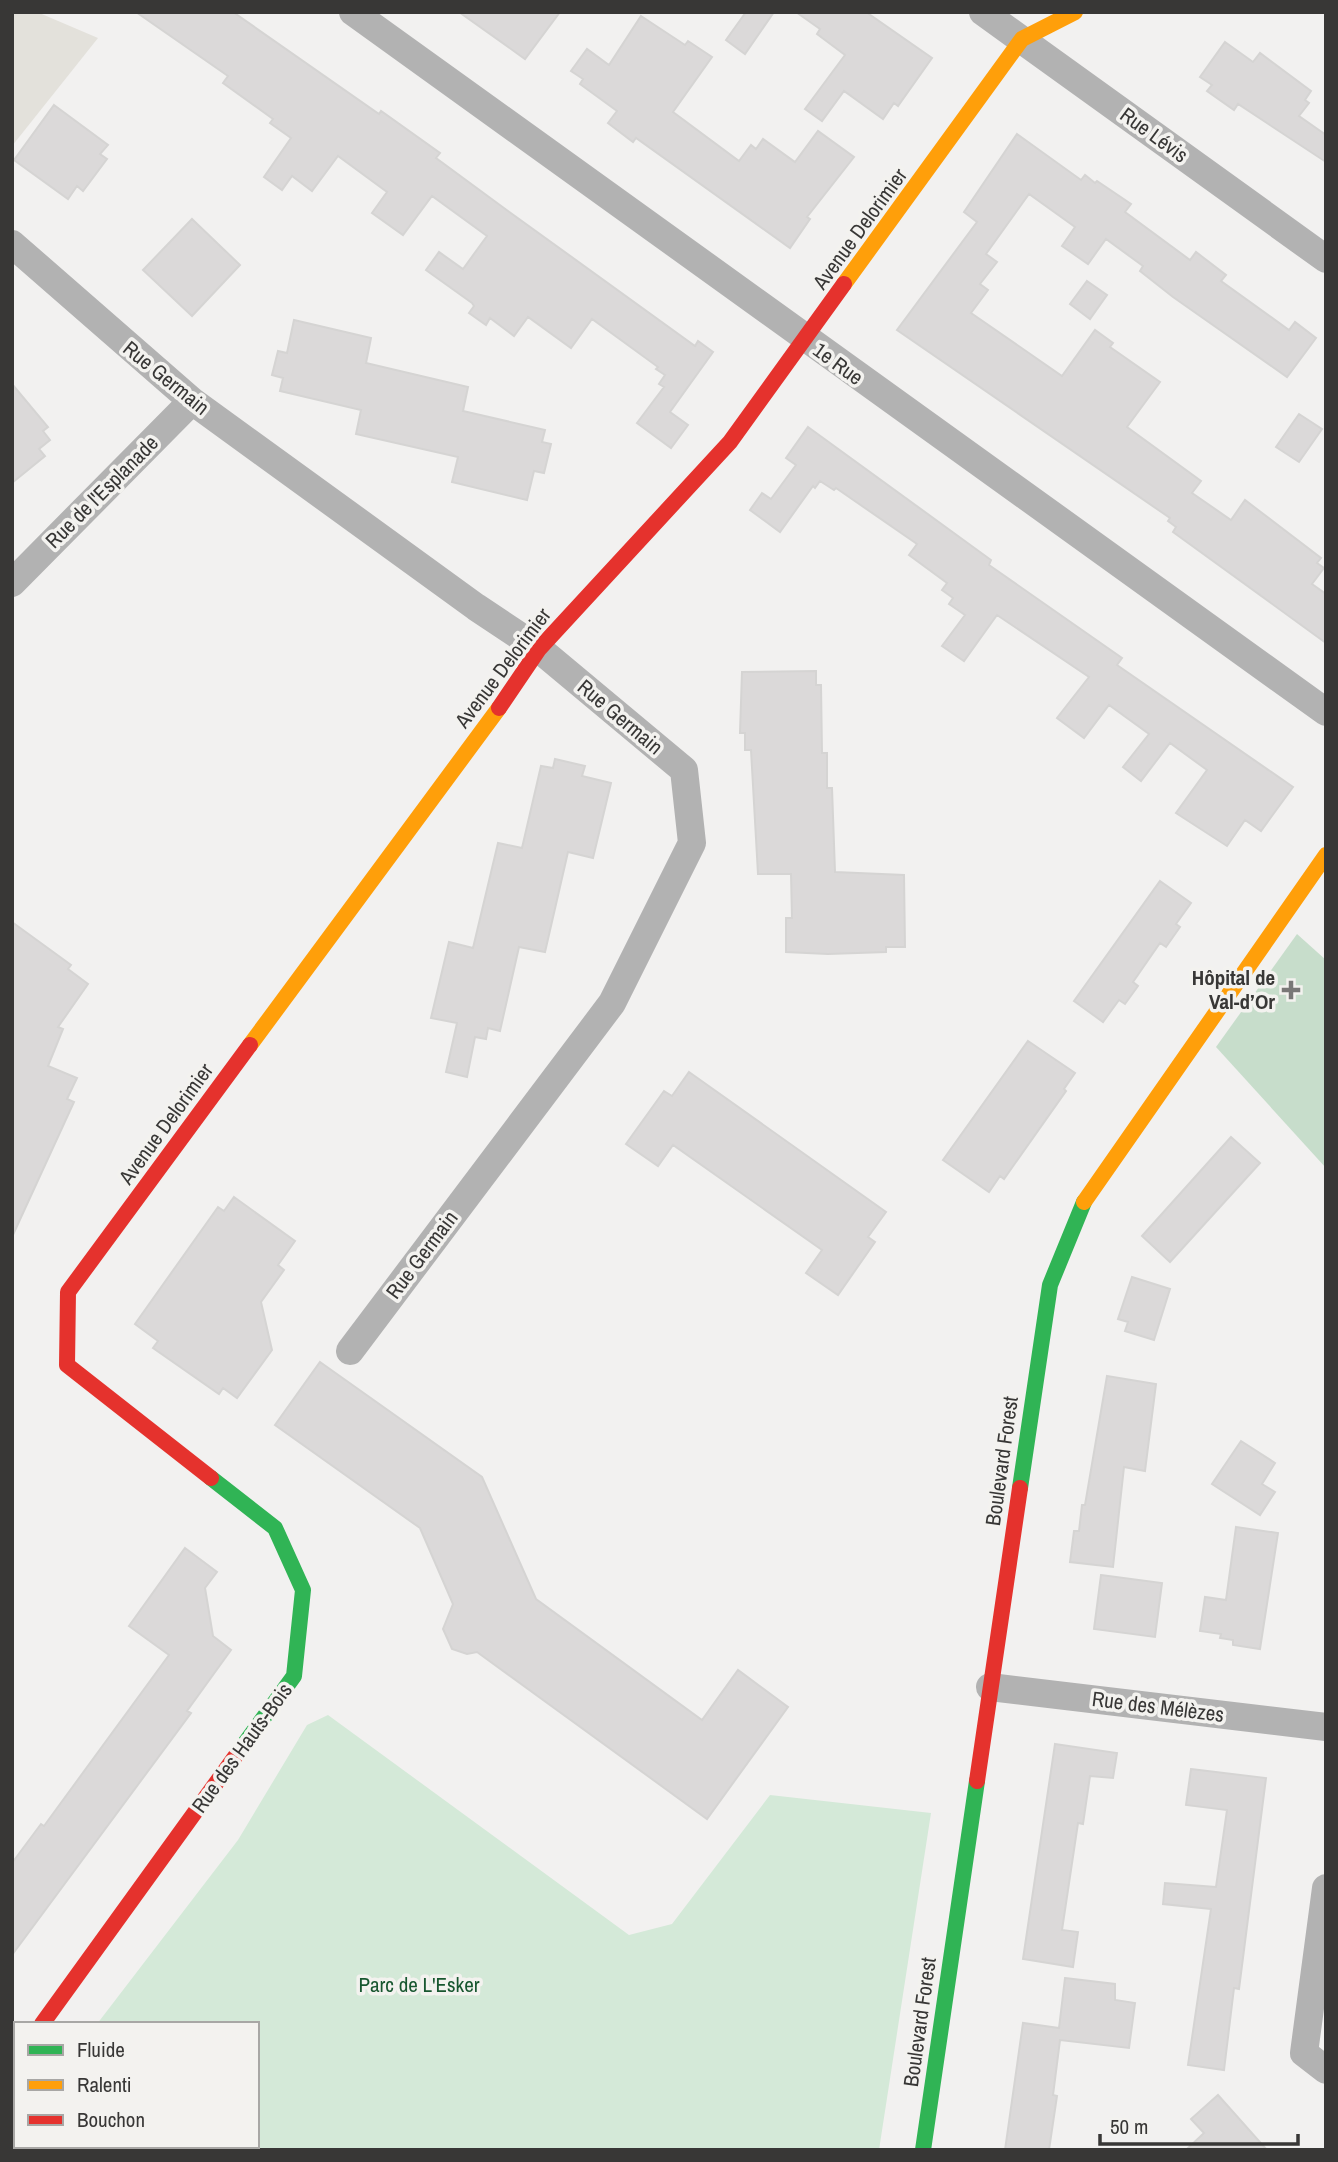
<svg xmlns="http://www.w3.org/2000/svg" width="1338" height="2162" font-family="'Archivo Narrow',sans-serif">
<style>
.built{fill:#e3e1db}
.green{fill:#d4e9d8}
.forest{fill:#c7ddcb}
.building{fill:#dbd9d9;stroke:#d5d4d3;stroke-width:2}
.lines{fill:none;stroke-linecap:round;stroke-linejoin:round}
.street{stroke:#b2b2b2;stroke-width:28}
.fast{stroke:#30b455;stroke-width:16}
.slow{stroke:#ff9f0a;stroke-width:16}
.jam{stroke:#e5322d;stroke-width:16}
.poi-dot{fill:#797877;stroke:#f3f2ef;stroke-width:2.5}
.labels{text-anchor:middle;stroke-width:7;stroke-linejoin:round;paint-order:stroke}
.street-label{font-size:21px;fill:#383736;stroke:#f3f2ef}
.poi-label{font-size:21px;font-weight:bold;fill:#383736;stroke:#f3f2ef;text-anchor:end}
.park-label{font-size:21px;fill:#185730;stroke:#f3f2ef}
</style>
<rect width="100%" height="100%" fill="#f2f1f0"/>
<path class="built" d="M 12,12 L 37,12 L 98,38 L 12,146 Z"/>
<path class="green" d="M 328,1715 L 629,1935 L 672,1924 L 770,1795 L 931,1813 L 879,2150 L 12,2150 L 12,2137 L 16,2132 L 16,2146 L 257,2146 L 257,2024 L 97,2024 L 238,1840 L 307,1725 Z"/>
<path class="forest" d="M 1297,934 L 1326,960 L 1326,1168 L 1216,1047 Z"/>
<path class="building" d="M 136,12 L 233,12 L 379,114 L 381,111 L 440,153 L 436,158 L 508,211 L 695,346 L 698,341 L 713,352 L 670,412 L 688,425 L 671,448 L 637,423 L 664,387 L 659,384 L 665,375 L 656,369 L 658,367 L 592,319 L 571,348 L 528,317 L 514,336 L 490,318 L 486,325 L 469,313 L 474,306 L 472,303 L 426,270 L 439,252 L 463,269 L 487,236 L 432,196 L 403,235 L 372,213 L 387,192 L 338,156 L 312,191 L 292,176 L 282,190 L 264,177 L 291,138 L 270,123 L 273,119 L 223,83 L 228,76 Z
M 459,12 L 560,12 L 525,59 Z
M 746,12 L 774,12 L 745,54 L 726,40 Z
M 796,12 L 866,12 L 932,58 L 898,106 L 894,103 L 883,119 L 844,91 L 822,121 L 805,109 L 845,55 L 817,34 L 820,29 Z
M 641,16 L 685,45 L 688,41 L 712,57 L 673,112 L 739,161 L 751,145 L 756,149 L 763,139 L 795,162 L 818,131 L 854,157 L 807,217 L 810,219 L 790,248 L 636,138 L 633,142 L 608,123 L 617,111 L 580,84 L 583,79 L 571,71 L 587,49 L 609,65 Z
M 1225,42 L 1253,62 L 1260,53 L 1311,91 L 1305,100 L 1309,103 L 1299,116 L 1326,135 L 1326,162 L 1238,104 L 1234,110 L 1207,91 L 1212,85 L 1200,77 Z
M 54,105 L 108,145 L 100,154 L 107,159 L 83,191 L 77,186 L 68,199 L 14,160 Z
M 1017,134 L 1081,180 L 1085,175 L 1095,183 L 1097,181 L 1131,204 L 1125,212 L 1190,260 L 1196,252 L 1226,275 L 1221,281 L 1289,330 L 1295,322 L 1316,338 L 1287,377 L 1173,297 L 1140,271 L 1143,266 L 1106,239 L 1088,264 L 1062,246 L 1075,227 L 1029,194 L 986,254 L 997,262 L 980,284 L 988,290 L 971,313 L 1062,376 L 1095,330 L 1113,343 L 1110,347 L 1160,382 L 1127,427 L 1201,481 L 1192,493 L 1231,520 L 1245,500 L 1321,558 L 1317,563 L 1324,568 L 1312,584 L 1326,594 L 1326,643 L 1173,532 L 1176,527 L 1168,521 L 1170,518 L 897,330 L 977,222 L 964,212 Z
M 192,219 L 240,265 L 192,316 L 143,270 Z
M 1087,281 L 1107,295 L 1090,319 L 1070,304 Z
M 294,320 L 371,338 L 366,363 L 468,387 L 463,411 L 545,430 L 542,442 L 551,444 L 544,473 L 534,471 L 527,500 L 452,482 L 458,457 L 356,434 L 361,410 L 280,391 L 283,378 L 272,375 L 278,351 L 287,353 Z
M 12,384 L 48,427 L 43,431 L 50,440 L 39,449 L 45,456 L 12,483 Z
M 1299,414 L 1322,429 L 1299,462 L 1276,447 Z
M 808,427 L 991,560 L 989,565 L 1122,658 L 1117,665 L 1293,787 L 1261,831 L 1245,820 L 1227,846 L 1176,813 L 1207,770 L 1170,743 L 1141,781 L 1123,767 L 1149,734 L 1109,705 L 1084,738 L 1057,718 L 1089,677 L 997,615 L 964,661 L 942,646 L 965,615 L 949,604 L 953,598 L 942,590 L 947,583 L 909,555 L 917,544 L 836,488 L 834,490 L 820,481 L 815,488 L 813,486 L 780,532 L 750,510 L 762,493 L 771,499 L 796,465 L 786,458 Z
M 816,671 L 816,685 L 821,685 L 822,753 L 827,753 L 827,788 L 832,788 L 835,872 L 904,875 L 905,947 L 886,947 L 886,952 L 828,954 L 786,952 L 786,918 L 792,918 L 791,874 L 758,874 L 751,750 L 745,750 L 745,733 L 740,733 L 742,672 Z
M 555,759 L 585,766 L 582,776 L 611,783 L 593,858 L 568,852 L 545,952 L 519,947 L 500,1031 L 488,1028 L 486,1039 L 475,1037 L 467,1077 L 446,1072 L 457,1023 L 431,1018 L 449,942 L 473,948 L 498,843 L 522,848 L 541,766 L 553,768 Z
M 1160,881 L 1191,903 L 1176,924 L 1180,927 L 1166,947 L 1160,943 L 1133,982 L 1138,986 L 1125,1004 L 1119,1000 L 1103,1022 L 1074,1001 Z
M 12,922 L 71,965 L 68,969 L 88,984 L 58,1027 L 63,1029 L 48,1066 L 77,1078 L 67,1099 L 74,1102 L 12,1237 Z
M 1028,1041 L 1075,1073 L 1064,1089 L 1066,1091 L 1004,1179 L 1000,1176 L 989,1192 L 943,1160 Z
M 689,1072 L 886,1212 L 868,1237 L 875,1242 L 838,1295 L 806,1273 L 822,1250 L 673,1145 L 658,1166 L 626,1144 L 664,1091 L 672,1096 Z
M 1231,1137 L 1260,1163 L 1170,1262 L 1142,1236 Z
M 234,1197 L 295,1241 L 278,1265 L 284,1270 L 261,1302 L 272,1350 L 237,1398 L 223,1388 L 219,1394 L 153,1348 L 158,1341 L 135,1324 L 218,1207 L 224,1211 Z
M 1132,1277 L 1170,1289 L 1154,1340 L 1125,1331 L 1128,1322 L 1118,1319 Z
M 320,1362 L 482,1477 L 536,1599 L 702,1720 L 738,1670 L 788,1707 L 707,1819 L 477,1652 L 467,1654 L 452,1649 L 443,1629 L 453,1604 L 420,1528 L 275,1425 Z
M 1107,1376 L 1156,1384 L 1145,1471 L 1124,1467 L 1113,1567 L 1070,1562 L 1074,1531 L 1079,1531 L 1082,1505 L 1085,1505 Z
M 1241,1441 L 1275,1463 L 1262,1484 L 1275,1492 L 1260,1515 L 1212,1484 Z
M 1236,1527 L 1278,1533 L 1260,1649 L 1233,1645 L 1233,1640 L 1220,1638 L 1221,1634 L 1200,1631 L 1205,1597 L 1226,1600 Z
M 185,1548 L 217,1572 L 205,1588 L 213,1636 L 231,1650 L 187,1711 L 191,1713 L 12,1955 L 12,1863 L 41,1824 L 44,1826 L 169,1655 L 129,1626 Z
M 1101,1575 L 1162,1583 L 1155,1637 L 1094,1629 Z
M 1055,1744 L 1117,1753 L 1113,1778 L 1090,1776 L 1083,1824 L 1078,1823 L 1062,1930 L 1078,1932 L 1073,1967 L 1023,1959 Z
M 1191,1769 L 1266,1778 L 1239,1989 L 1234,1988 L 1224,2070 L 1188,2065 L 1211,1909 L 1163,1904 L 1165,1883 L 1216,1887 L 1227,1810 L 1186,1805 Z
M 1065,1978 L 1115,1984 L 1115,2000 L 1135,2003 L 1129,2048 L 1060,2040 L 1053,2095 L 1057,2096 L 1049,2150 L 1005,2150 L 1023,2023 L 1059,2028 Z
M 1218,2095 L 1267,2150 L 1186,2150 L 1204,2133 L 1191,2119 Z"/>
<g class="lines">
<path class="street" d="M 353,12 L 1326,712
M 983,12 L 1326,259
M 12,244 L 192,401 L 476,607 L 539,649 L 684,770 L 692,843 L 612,1003 L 350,1351
M 12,583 L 192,401
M 990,1687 L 1326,1727
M 1326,1888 L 1304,2053 L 1326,2070
M 12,2065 L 16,2060"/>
<path class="fast" d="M 211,1478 L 275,1528 L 303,1590 L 294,1676 L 240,1750
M 1020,1488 L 1050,1285 L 1084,1202
M 923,2150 L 977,1781"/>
<path class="slow" d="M 844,284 L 1022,39 L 1075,12
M 250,1045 L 499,708
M 1084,1202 L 1326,855"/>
<path class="jam" d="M 499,708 L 539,649 L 730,442 L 844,284
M 211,1478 L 67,1365 L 68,1292 L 250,1045
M 977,1781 L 1020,1488
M 42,2024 L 240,1750"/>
</g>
<path class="poi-dot" d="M1287.5 979.5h7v7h7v7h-7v7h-7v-7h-7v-7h7z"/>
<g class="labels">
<g class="street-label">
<text transform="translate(1154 135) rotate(36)" y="7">Rue Lévis</text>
<text transform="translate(860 229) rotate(-54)" y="7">Avenue Delorimier</text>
<text transform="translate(838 364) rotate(36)" y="7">1e Rue</text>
<text transform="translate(166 378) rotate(39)" y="7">Rue Germain</text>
<text transform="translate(102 492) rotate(-45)" y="7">Rue de l'Esplanade</text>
<text transform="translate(503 668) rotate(-53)" y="7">Avenue Delorimier</text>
<text transform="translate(620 717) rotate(40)" y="7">Rue Germain</text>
<text transform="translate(166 1124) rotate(-54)" y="7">Avenue Delorimier</text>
<text transform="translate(422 1255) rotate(-53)" y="7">Rue Germain</text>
<text transform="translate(1002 1461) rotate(-82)" y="7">Boulevard Forest</text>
<text transform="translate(1158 1707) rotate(7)" y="7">Rue des Mélèzes</text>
<text transform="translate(242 1748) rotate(-54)" y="7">Rue des Hauts-Bois</text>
<text transform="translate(920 2022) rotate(-82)" y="7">Boulevard Forest</text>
</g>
<g class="poi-label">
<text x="1275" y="985">Hôpital de<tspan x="1275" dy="24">Val-d’Or</tspan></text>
</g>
<g class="park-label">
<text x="419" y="1992">Parc de L'Esker</text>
</g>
</g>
<rect width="1338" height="2162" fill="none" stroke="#383736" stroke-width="28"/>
<rect x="14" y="2022" width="245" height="126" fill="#f3f2ef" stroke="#a8a7a5" stroke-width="2"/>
<rect x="28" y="2045" width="35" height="10" fill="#30b455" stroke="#a8a7a5" stroke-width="2"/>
<text x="77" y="2057" font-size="21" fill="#383736">Fluide</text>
<rect x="28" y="2080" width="35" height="10" fill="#ff9f0a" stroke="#a8a7a5" stroke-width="2"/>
<text x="77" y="2092" font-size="21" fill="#383736">Ralenti</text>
<rect x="28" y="2115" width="35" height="10" fill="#e5322d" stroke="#a8a7a5" stroke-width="2"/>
<text x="77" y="2127" font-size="21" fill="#383736">Bouchon</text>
<path d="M1100 2134v10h198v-10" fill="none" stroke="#383736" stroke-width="3.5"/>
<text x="1110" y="2134" font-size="21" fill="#383736" stroke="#f3f2ef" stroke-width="5" paint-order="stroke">50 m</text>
</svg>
